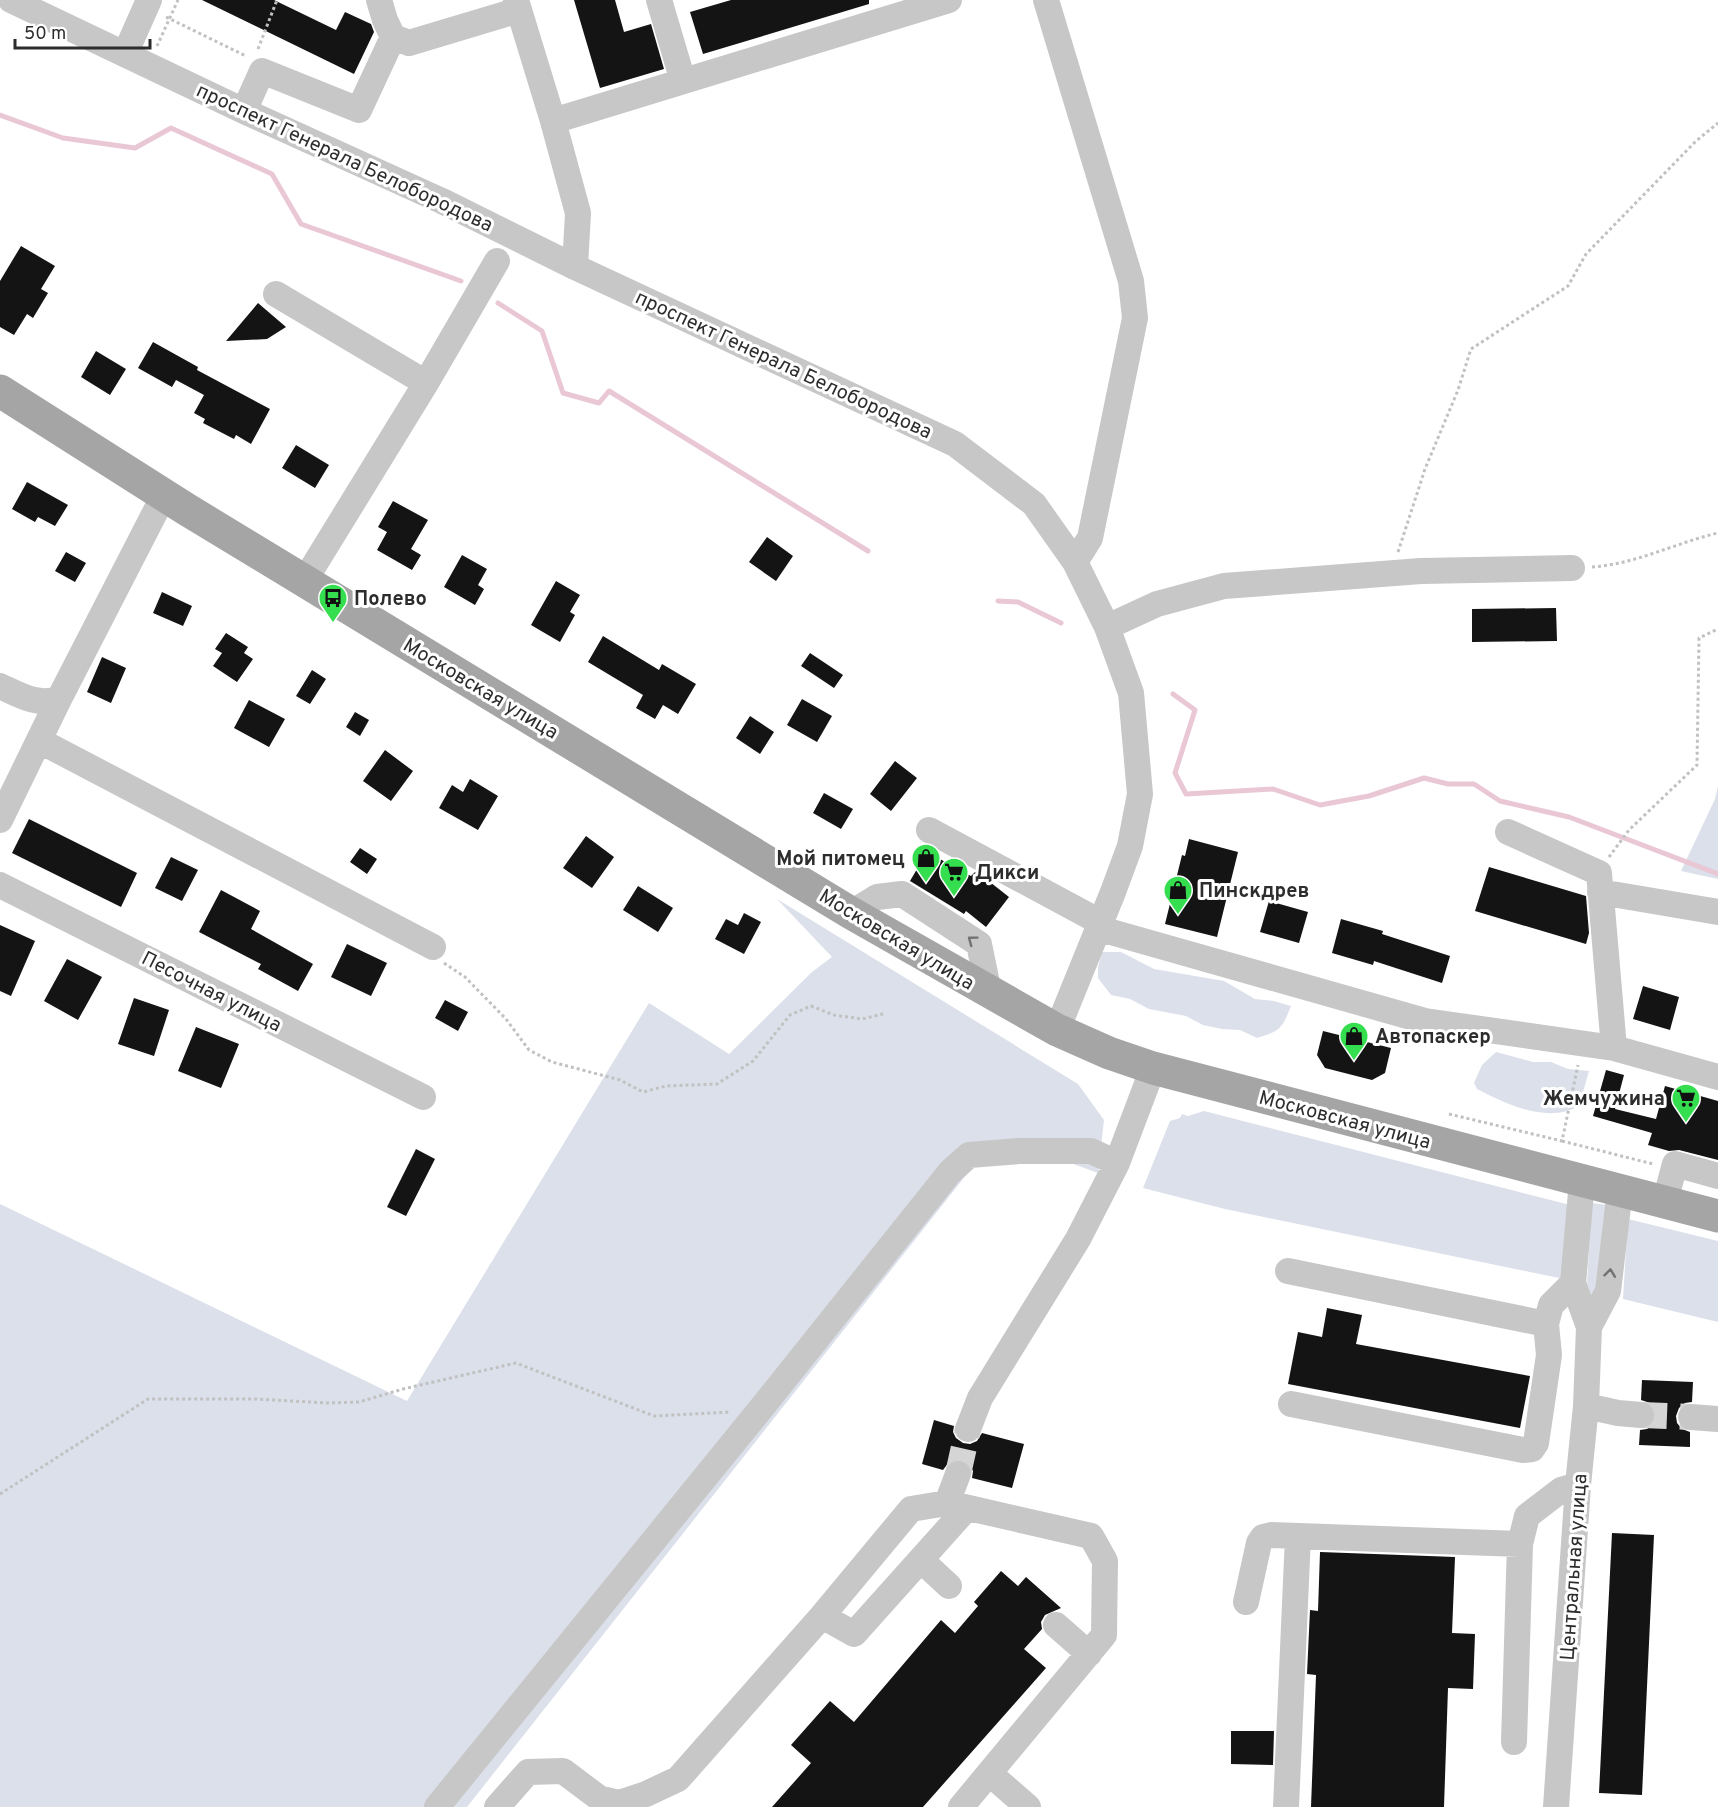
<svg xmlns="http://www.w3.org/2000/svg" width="1718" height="1807" font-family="Overpass,sans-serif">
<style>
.green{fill:#dbe0ea}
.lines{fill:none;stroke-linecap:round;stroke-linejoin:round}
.stream{stroke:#eac7d5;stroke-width:5}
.building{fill:#141414}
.minor-tunnel{stroke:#d5d5d5;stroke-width:26;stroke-dasharray:26 13;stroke-linecap:butt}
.path{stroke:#c1c1c1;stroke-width:3;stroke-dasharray:3 3;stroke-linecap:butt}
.minor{stroke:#c7c7c7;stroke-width:26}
.major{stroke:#a5a5a5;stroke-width:33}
.oneway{stroke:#727272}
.labels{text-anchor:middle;stroke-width:6;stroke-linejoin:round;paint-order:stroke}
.street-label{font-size:20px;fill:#2d2d2d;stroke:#fff}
.poi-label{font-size:20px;font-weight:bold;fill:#2d2d2d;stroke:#fff;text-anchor:start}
</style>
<rect width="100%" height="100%" fill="#fff"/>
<path class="green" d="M 1718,786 L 1718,879 L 1681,871 L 1715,799 Z
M 777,899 L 1078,1084 L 1104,1120 L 1098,1173 L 1065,1161 L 974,1165 L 467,1807 L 0,1807 L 0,1204 L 407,1401 L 649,1003 L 729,1054 L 812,972 L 832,957 Z
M 1102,952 L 1121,952 L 1154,969 L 1224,981 L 1255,999 L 1274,1001 L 1291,1006 C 1282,1029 1280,1031 1257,1038 L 1240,1030 L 1222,1029 L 1203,1025 L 1186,1016 L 1149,1009 L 1130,999 L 1111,995 L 1098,978 L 1098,967 Z
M 1496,1052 L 1533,1062 L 1551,1062 L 1568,1069 L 1589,1071 L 1579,1106 C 1547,1124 1506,1104 1477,1089 L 1474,1083 L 1482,1065 Z
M 1204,1111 L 1570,1205 L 1564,1279 L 1225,1209 L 1143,1188 L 1170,1121 L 1180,1118 L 1182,1114 L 1188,1116 Z
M 1592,1203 L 1608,1205 L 1602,1287 L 1592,1298 L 1587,1283 Z
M 1628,1219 L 1718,1241 L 1718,1322 L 1623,1299 Z"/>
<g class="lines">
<path class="stream" d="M 0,115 L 63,138 L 135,148 L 171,128 L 272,174 L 301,224 L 461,281
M 498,303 L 542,331 L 563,393 L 599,403 L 609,391 L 868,551
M 998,601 L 1018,602 L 1061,623
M 1173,694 L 1195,710 L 1175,773 L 1186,794 L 1273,789 L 1320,805 L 1369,796 L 1424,778 L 1448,784 L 1474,784 L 1500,801 L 1569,817 L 1718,874"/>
</g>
<path class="building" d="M 202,0 L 274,0 L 336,30 L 345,12 L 371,24 L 374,32 L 354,74 Z
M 574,0 L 615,0 L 624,32 L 651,24 L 664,69 L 600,88 Z
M 731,0 L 869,0 L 869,4 L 703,54 L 690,12 Z
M 21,246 L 55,266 L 41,289 L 48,293 L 33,318 L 27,314 L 14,335 L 0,327 L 0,281 Z
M 258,303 L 286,327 L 267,339 L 226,341 Z
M 153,342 L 198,367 L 197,370 L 270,409 L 251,444 L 236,435 L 234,439 L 203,423 L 205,419 L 194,413 L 204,395 L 176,380 L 172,387 L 138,368 Z
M 96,351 L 126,369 L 110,395 L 81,377 Z
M 296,445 L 329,465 L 315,488 L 282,468 Z
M 27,482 L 68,505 L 55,526 L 38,517 L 35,522 L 12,509 Z
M 393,501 L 428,520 L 411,549 L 421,555 L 412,570 L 377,550 L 387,532 L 378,527 Z
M 767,537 L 793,556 L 776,581 L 749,562 Z
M 66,552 L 86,563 L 75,582 L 55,571 Z
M 462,555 L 487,569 L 478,585 L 484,589 L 475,605 L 444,587 Z
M 556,581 L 580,595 L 570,612 L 575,615 L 560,642 L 531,625 Z
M 162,592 L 192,606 L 183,626 L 153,613 Z
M 1556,608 L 1557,641 L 1472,642 L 1472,609 Z
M 226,633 L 248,647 L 244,653 L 253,659 L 237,682 L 213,666 L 222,653 L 215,649 Z
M 603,636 L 659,670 L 662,664 L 696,684 L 678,714 L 663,705 L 655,719 L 636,708 L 643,695 L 588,662 Z
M 810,653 L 843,675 L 834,688 L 801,666 Z
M 102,657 L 126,668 L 111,703 L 87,692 Z
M 312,670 L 326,679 L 310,704 L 296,696 Z
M 802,699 L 832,716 L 817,742 L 787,725 Z
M 249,700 L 285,719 L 269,747 L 234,728 Z
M 355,712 L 369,720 L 360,736 L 346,727 Z
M 750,716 L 774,732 L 760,754 L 736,738 Z
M 385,750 L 413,771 L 391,801 L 363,781 Z
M 895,761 L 917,778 L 891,811 L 870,794 Z
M 470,779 L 498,796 L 478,830 L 439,808 L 452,785 L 463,792 Z
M 824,793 L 853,809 L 841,829 L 813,813 Z
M 29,819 L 137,873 L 121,907 L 12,853 Z
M 586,836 L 614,857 L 592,888 L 563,868 Z
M 1189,839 L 1238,852 L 1217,937 L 1165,924 L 1182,855 L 1185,856 Z
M 360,848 L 377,859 L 367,874 L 350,862 Z
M 927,852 L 971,876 L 975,872 L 981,875 L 1009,897 L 986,927 L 966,911 L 964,914 L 910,881 Z
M 171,857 L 198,870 L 182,901 L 155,888 Z
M 1489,867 L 1586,896 L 1589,933 L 1586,944 L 1475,911 Z
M 638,886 L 673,908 L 658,932 L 623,910 Z
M 221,890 L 260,911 L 251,929 L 313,964 L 298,991 L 258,969 L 261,964 L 199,932 Z
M 1269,901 L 1308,912 L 1299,943 L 1260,932 Z
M 744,913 L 761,922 L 744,954 L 715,939 L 726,919 L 738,925 Z
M 1341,919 L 1383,931 L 1382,934 L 1450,956 L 1442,983 L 1374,961 L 1373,965 L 1332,953 Z
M 0,925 L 35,941 L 11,996 L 0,991 Z
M 347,944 L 387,963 L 371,996 L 331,977 Z
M 67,959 L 102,977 L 78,1020 L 44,1001 Z
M 1643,986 L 1679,997 L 1670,1030 L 1633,1019 Z
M 134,998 L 169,1010 L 154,1056 L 118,1044 Z
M 445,1000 L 468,1012 L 458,1031 L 435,1018 Z
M 196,1027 L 239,1044 L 221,1088 L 178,1071 Z
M 1323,1031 L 1391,1048 L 1385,1073 L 1372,1080 L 1325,1068 L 1317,1055 Z
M 1606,1070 L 1624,1075 L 1615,1109 L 1656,1119 L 1665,1086 L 1718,1101 L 1718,1160 L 1679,1150 L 1669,1151 L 1648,1145 L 1652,1133 L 1593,1116 Z
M 416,1149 L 435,1159 L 406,1216 L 387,1207 Z
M 1327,1308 L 1362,1315 L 1356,1344 L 1530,1376 L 1520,1428 L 1288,1384 L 1298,1332 L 1322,1337 Z
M 1642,1380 L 1693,1382 L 1692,1402 L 1685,1403 L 1679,1408 L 1676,1416 L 1677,1423 L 1682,1429 L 1690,1432 L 1690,1447 L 1639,1445 L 1640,1430 L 1647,1429 L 1653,1424 L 1656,1416 L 1654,1408 L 1650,1403 L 1641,1400 Z
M 934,1420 L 954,1426 L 953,1432 L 956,1438 L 963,1443 L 970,1444 L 977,1441 L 982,1433 L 1024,1444 L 1012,1488 L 972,1478 L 973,1471 L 970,1465 L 963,1460 L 956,1459 L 949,1462 L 943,1470 L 922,1464 Z
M 1612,1533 L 1654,1535 L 1642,1795 L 1599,1793 Z
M 1320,1552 L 1455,1557 L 1452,1633 L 1475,1634 L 1473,1689 L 1448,1688 L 1444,1807 L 1311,1807 L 1316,1675 L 1307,1674 L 1310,1610 L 1318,1611 Z
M 1001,1571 L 1018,1586 L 1026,1577 L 1061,1608 L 1045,1615 L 1041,1622 L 1042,1629 L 1024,1649 L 1046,1668 L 923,1807 L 772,1807 L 811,1763 L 791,1745 L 830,1701 L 854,1722 L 941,1620 L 955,1633 L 978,1606 L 974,1602 Z
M 1231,1731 L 1274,1731 L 1273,1765 L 1231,1764 Z"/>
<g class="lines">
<path class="minor-tunnel" d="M 1641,1415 L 1691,1417
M 958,1474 L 968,1429"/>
<path class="path" d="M 166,17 L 246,56
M 157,46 L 178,0
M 258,49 L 277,0
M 1398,552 L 1425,469 L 1458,390 L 1471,349 L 1568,286 L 1586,254 L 1696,141 L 1718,123
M 1592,567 C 1636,564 1675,543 1718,533
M 1609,857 L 1629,830 L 1697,765 L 1699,638 L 1718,629
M 444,963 L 465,977 L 506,1019 L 529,1050 L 552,1062 L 620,1080 L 643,1092 L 666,1086 L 717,1084 L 753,1061 L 790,1015 L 811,1006 L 834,1015 L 862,1019 L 883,1014
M 1449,1114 L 1562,1141 L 1578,1065
M 1562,1141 L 1653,1164
M 0,1494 L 148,1399 L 255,1399 L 327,1403 L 359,1402 L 403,1389 L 516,1363 L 654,1416 L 731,1412"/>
<path class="minor" d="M 11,0 L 244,111 L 442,201 L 575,267 L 955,444 L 1034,504 L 1075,562 L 1107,627 L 1131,693 L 1140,794 L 1130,846 L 1113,892 L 1057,1030
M 379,0 L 385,20 L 393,37 L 409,43 L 519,10
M 516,0 L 553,121 L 578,213 L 575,267
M 659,0 L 683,81
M 1046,0 L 1131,281 L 1135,318 L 1090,538 L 1075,562
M 125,54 L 149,0
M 244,111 L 262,71 L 359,110 L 393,37
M 553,121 L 949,0
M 276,294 L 426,383 L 305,580
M 426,383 L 497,261
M 1107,627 L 1157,604 L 1224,586 L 1421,571 L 1572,568
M 0,686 C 20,695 37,706 59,699
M 40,741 L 433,947
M 0,820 L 59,699 L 164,495
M 929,830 L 1100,922
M 1508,832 L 1599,873 L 1614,1048
M 0,885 L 423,1097
M 1600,892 L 1718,912
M 851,913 L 877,897 L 902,894 L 979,944 L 989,993
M 1097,928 L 1425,1021 L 1614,1048 L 1718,1077
M 1665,1201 L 1675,1164 L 1718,1176
M 1288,1271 L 1546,1324 L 1551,1305 L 1573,1283
M 1589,1327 L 1608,1291 L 1620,1190
M 1291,1404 L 1523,1450 L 1532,1449 L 1536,1443 L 1549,1355 L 1546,1324
M 1586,1406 L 1618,1413 L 1641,1415
M 1691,1417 L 1718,1419
M 968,1429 L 980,1398 L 1078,1239 L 1117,1163 L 1153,1068
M 947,1503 L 1091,1536 L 1105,1561 L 1104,1635 L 961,1807
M 921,1560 L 949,1586
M 1246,1602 L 1259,1543 L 1263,1537 L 1271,1535 L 1520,1544
M 822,1616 L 854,1634 L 966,1509
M 1056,1625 L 1089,1654
M 1514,1742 L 1520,1544 L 1527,1516 L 1561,1490 L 1578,1485
M 989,1773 L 1028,1807
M 437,1807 L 759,1411 L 950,1172 L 969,1155 L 1020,1151 L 1091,1151 L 1117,1163
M 497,1807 L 528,1772 L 563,1771 L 599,1798 L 619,1803 L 646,1794 L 678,1779 L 822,1616 L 911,1509 L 947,1503 L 958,1474
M 1286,1807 L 1298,1536
M 1556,1807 L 1578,1485 L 1586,1406 L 1589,1327 L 1573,1283 L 1582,1181"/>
<path class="major" d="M 0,391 L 186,509 L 851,913 L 1057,1030 L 1109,1053 L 1153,1068 L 1718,1216"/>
</g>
<defs><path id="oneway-chevron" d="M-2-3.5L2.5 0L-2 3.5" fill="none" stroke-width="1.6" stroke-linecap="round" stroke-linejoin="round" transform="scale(1.5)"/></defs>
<g class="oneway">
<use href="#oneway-chevron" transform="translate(972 940) rotate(-143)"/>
<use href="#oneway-chevron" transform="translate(1610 1273) rotate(-83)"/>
</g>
<defs>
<g id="bus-pin" transform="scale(1.5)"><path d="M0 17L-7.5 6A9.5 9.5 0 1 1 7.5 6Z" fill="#35de4f" stroke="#fff"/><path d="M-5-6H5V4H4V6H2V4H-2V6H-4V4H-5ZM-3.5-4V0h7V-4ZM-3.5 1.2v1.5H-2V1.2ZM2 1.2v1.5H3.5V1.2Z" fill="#111"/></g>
<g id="shop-pin" transform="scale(1.5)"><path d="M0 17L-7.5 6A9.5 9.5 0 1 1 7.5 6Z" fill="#35de4f" stroke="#fff"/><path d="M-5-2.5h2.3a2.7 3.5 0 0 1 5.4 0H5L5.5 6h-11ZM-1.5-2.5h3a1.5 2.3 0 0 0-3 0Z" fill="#111"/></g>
<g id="supermarket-pin" transform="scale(1.5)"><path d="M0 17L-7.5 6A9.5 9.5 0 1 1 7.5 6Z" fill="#35de4f" stroke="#fff"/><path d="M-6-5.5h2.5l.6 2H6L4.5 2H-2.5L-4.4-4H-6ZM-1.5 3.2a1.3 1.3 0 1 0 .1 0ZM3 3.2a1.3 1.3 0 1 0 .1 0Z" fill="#111"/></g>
</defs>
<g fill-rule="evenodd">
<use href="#bus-pin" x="333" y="598"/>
<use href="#shop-pin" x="926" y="858"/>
<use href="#supermarket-pin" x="954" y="872"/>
<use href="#shop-pin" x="1178" y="890"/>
<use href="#shop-pin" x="1354" y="1036"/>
<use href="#supermarket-pin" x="1686" y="1098"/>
</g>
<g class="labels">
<g class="street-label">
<text transform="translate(345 157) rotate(25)" y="7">проспект Генерала Белобородова</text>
<text transform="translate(784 364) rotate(25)" y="7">проспект Генерала Белобородова</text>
<text transform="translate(481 688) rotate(31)" y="7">Московская улица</text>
<text transform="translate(897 939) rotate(31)" y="7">Московская улица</text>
<text transform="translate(212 991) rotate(27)" y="7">Песочная улица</text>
<text transform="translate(1345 1119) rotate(15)" y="7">Московская улица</text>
<text transform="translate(1573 1567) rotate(-86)" y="7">Центральная улица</text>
</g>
<g class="poi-label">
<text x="354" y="605">Полево</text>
<text x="905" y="865" text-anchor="end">Мой питомец</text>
<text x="975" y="879">Дикси</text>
<text x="1199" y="897">Пинскдрев</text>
<text x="1375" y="1043">Автопаскер</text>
<text x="1665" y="1105" text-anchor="end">Жемчужина</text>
</g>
</g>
<path d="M15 39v9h135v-9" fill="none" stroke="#2d2d2d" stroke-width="3"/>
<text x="24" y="39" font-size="18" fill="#2d2d2d" stroke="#ffffff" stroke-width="4.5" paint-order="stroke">50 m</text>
</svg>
